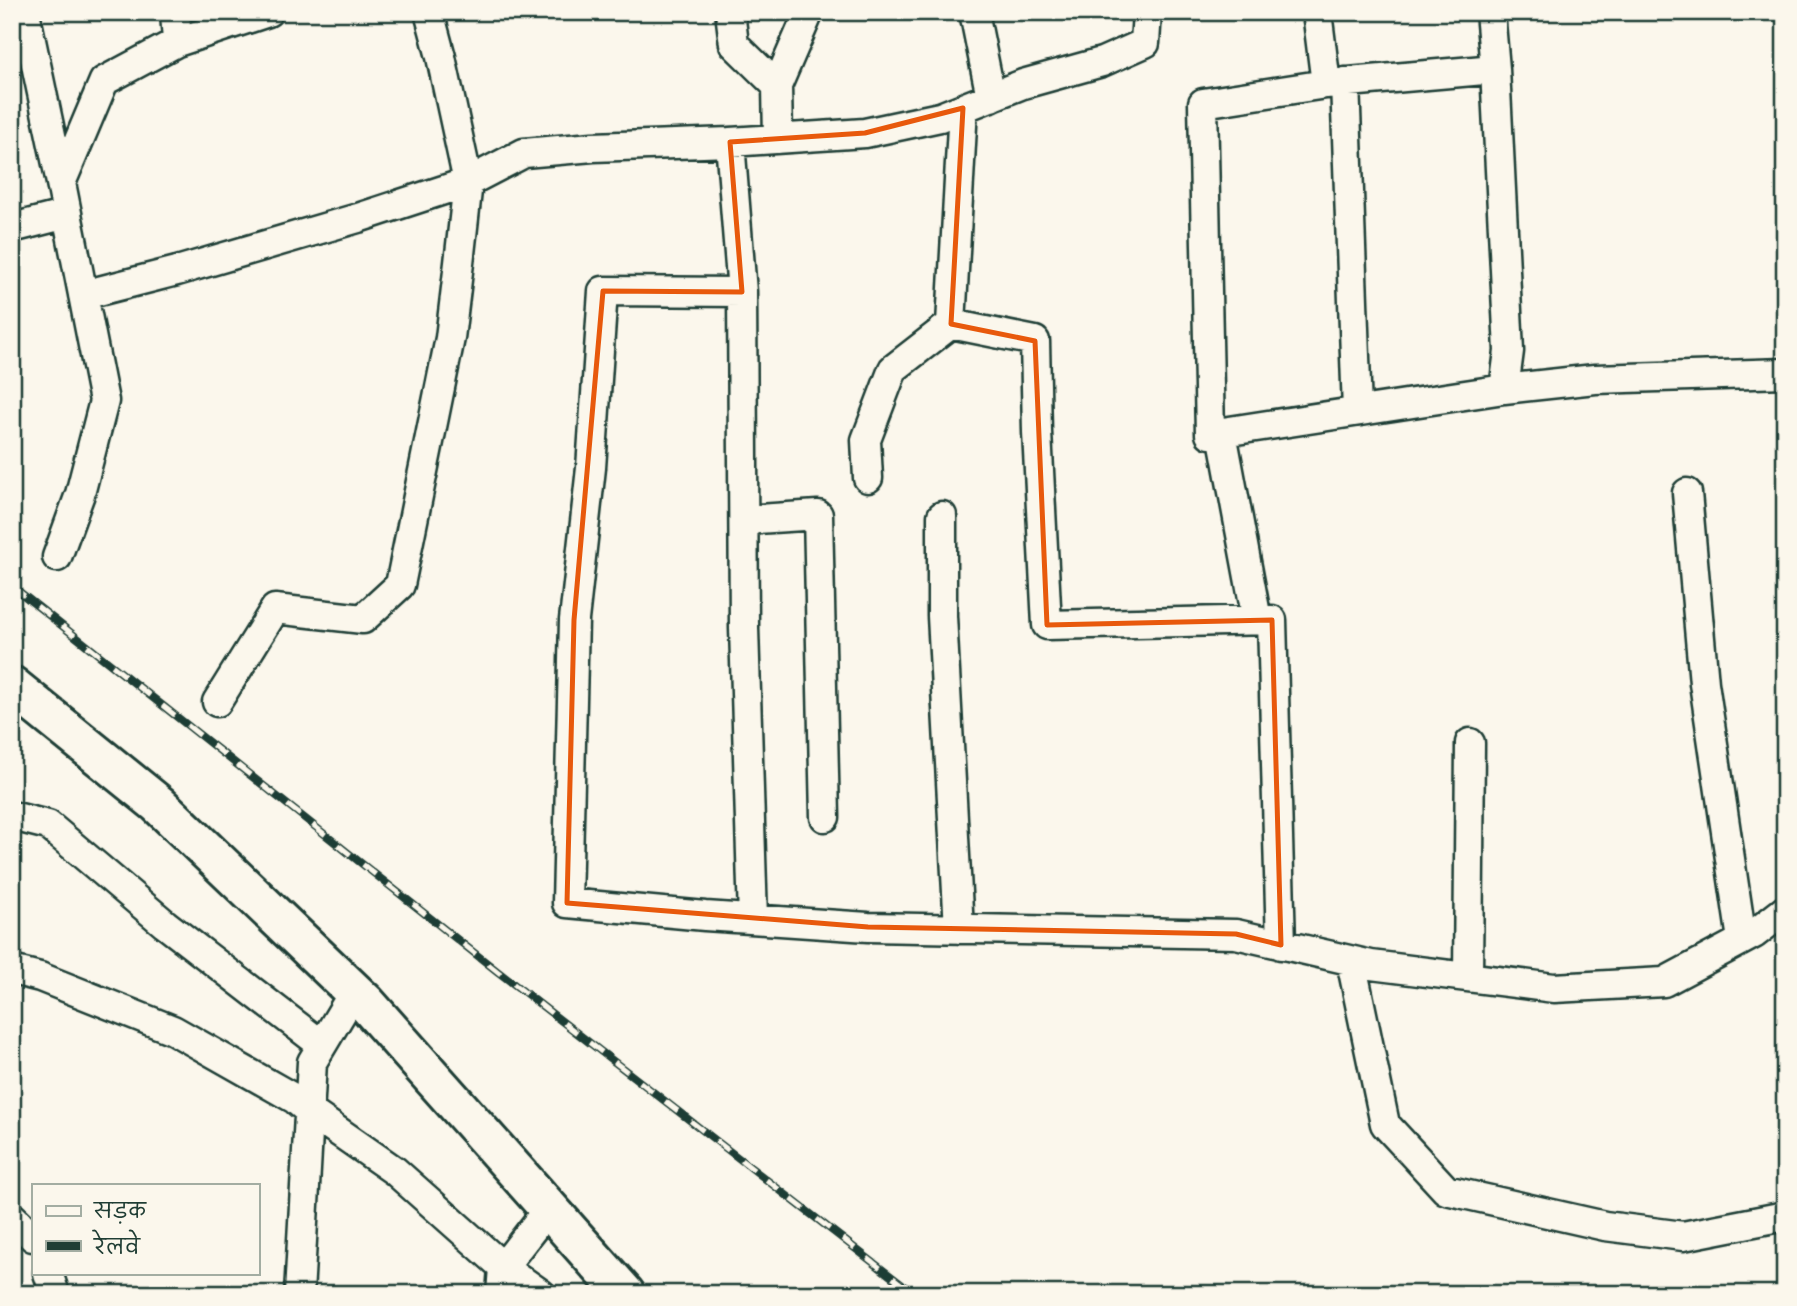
<svg xmlns="http://www.w3.org/2000/svg" width="1797" height="1306" font-family="'Architects Daughter','Playpen Sans Deva',sans-serif">
<style>
.lines{fill:none;stroke-linecap:round;stroke-linejoin:round}
.minor-casing{stroke:#1f3d34;stroke-width:33}
.primary-casing{stroke:#1f3d34;stroke-width:44}
.minor{stroke:#fbf7ec;stroke-width:28}
.primary{stroke:#fbf7ec;stroke-width:38}
.rail-casing{stroke:#1f3d34;stroke-width:8}
.rail{stroke:#fbf7ec;stroke-width:5;stroke-dasharray:16;stroke-linecap:butt}
.marked{fill:none;stroke:#e8590c;stroke-width:5;stroke-linejoin:round}
</style>
<rect width="100%" height="100%" fill="#fbf7ec"/>
<filter id="ink" filterUnits="userSpaceOnUse"><feTurbulence type="fractalNoise" baseFrequency=".0143" numOctaves="2"/><feDisplacementMap in="SourceGraphic" scale="14" xChannelSelector="R" yChannelSelector="G"/><feConvolveMatrix kernelMatrix="1 2 1 2 8 2 1 2 1" color-interpolation-filters="sRGB"/></filter>
<g filter="url(#ink)">
<g class="lines">
<g class="minor-casing">
<path id="minor" d="M 25,12 L 61,183
M 175,12 L 177,42
M 730,12 L 734,44 L 777,86
M 974,12 L 991,97
M 1317,12 L 1326,84
M 1490,12 L 1495,69 L 1509,351 L 1504,389
M 1495,69 L 1326,84 L 1203,103 L 1210,434 L 1504,389 L 1595,379 L 1785,373
M 1345,82 L 1357,411
M 778,139 L 777,86 L 809,12
M 730,142 L 742,292 L 744,628 L 753,919
M 12,228 L 67,214
M 742,292 L 603,291 L 591,468 L 574,620 L 567,903 L 705,916 L 868,927 L 1236,934 L 1371,965 L 1554,988 L 1664,982 L 1754,934 L 1785,910
M 83,295 L 177,271 L 358,218 L 468,182 L 524,153 L 593,147 L 730,142 L 865,133 L 940,117 L 1023,84 L 1102,62 L 1145,43 L 1147,12
M 951,324 L 1035,341 L 1037,432 L 1047,625 L 1272,620 L 1281,945
M 1222,433 L 1257,620
M 868,478 L 866,440 L 893,369 L 951,324 L 963,108
M 1687,493 L 1704,683 L 1742,940
M 942,516 L 942,616 L 959,929
M 744,520 L 818,515 L 825,817
M 57,557 L 80,494 L 104,401 L 61,183 L 104,81 L 177,42 L 268,12
M 217,702 L 275,609 L 363,619 L 400,585 L 450,338 L 459,263 L 468,182 L 441,57 L 429,12
M 12,816 L 48,825 L 165,924 L 322,1045
M 1351,961 L 1385,1124 L 1446,1190 L 1605,1226 L 1683,1236 L 1785,1216
M 12,970 L 40,977 L 173,1030 L 295,1099 L 309,1111 L 395,1171 L 503,1267 L 541,1294
M 1468,977 L 1470,743
M 12,1217 L 33,1237
M 48,1273 L 55,1294
M 299,1294 L 312,1062 L 354,992
M 501,1294 L 503,1267 L 549,1208"/>
</g>
<g class="primary-casing">
<path id="primary" d="M 12,686 L 158,804 L 366,1003 L 625,1294"/>
</g>
<use href="#minor" class="minor"/>
<use href="#primary" class="primary"/>
<g class="rail-casing">
<path id="rail" d="M 12,586 L 497,971 L 914,1294"/>
</g>
<use href="#rail" class="rail"/>
</g>
</g>
<path class="marked" d="M 963,108 L 951,324 L 1035,341 L 1047,625 L 1272,620 L 1281,945 L 1236,934 L 868,927 L 567,903 L 574,620 L 603,291 L 742,292 L 730,142 L 865,133 Z"/>
<rect width="1797" height="1306" fill="none" stroke="#fbf7ec" stroke-width="42"/>
<rect x="21" y="21" width="1755" height="1264" fill="none" stroke="#1f3d34" stroke-width="2.5" filter="url(#ink)"/>
<rect x="32" y="1184" width="228" height="91" fill="#fbf7ec" stroke="#a3ada2" stroke-width="2"/>
<rect x="46" y="1206" width="35" height="10" fill="#fbf7ec" stroke="#a3ada2" stroke-width="2"/>
<text x="94" y="1218" font-size="21" fill="#1f3d34">सड़क</text>
<rect x="46" y="1241" width="35" height="10" fill="#1f3d34" stroke="#a3ada2" stroke-width="2"/>
<text x="94" y="1254" font-size="21" fill="#1f3d34">रेलवे</text>
</svg>
